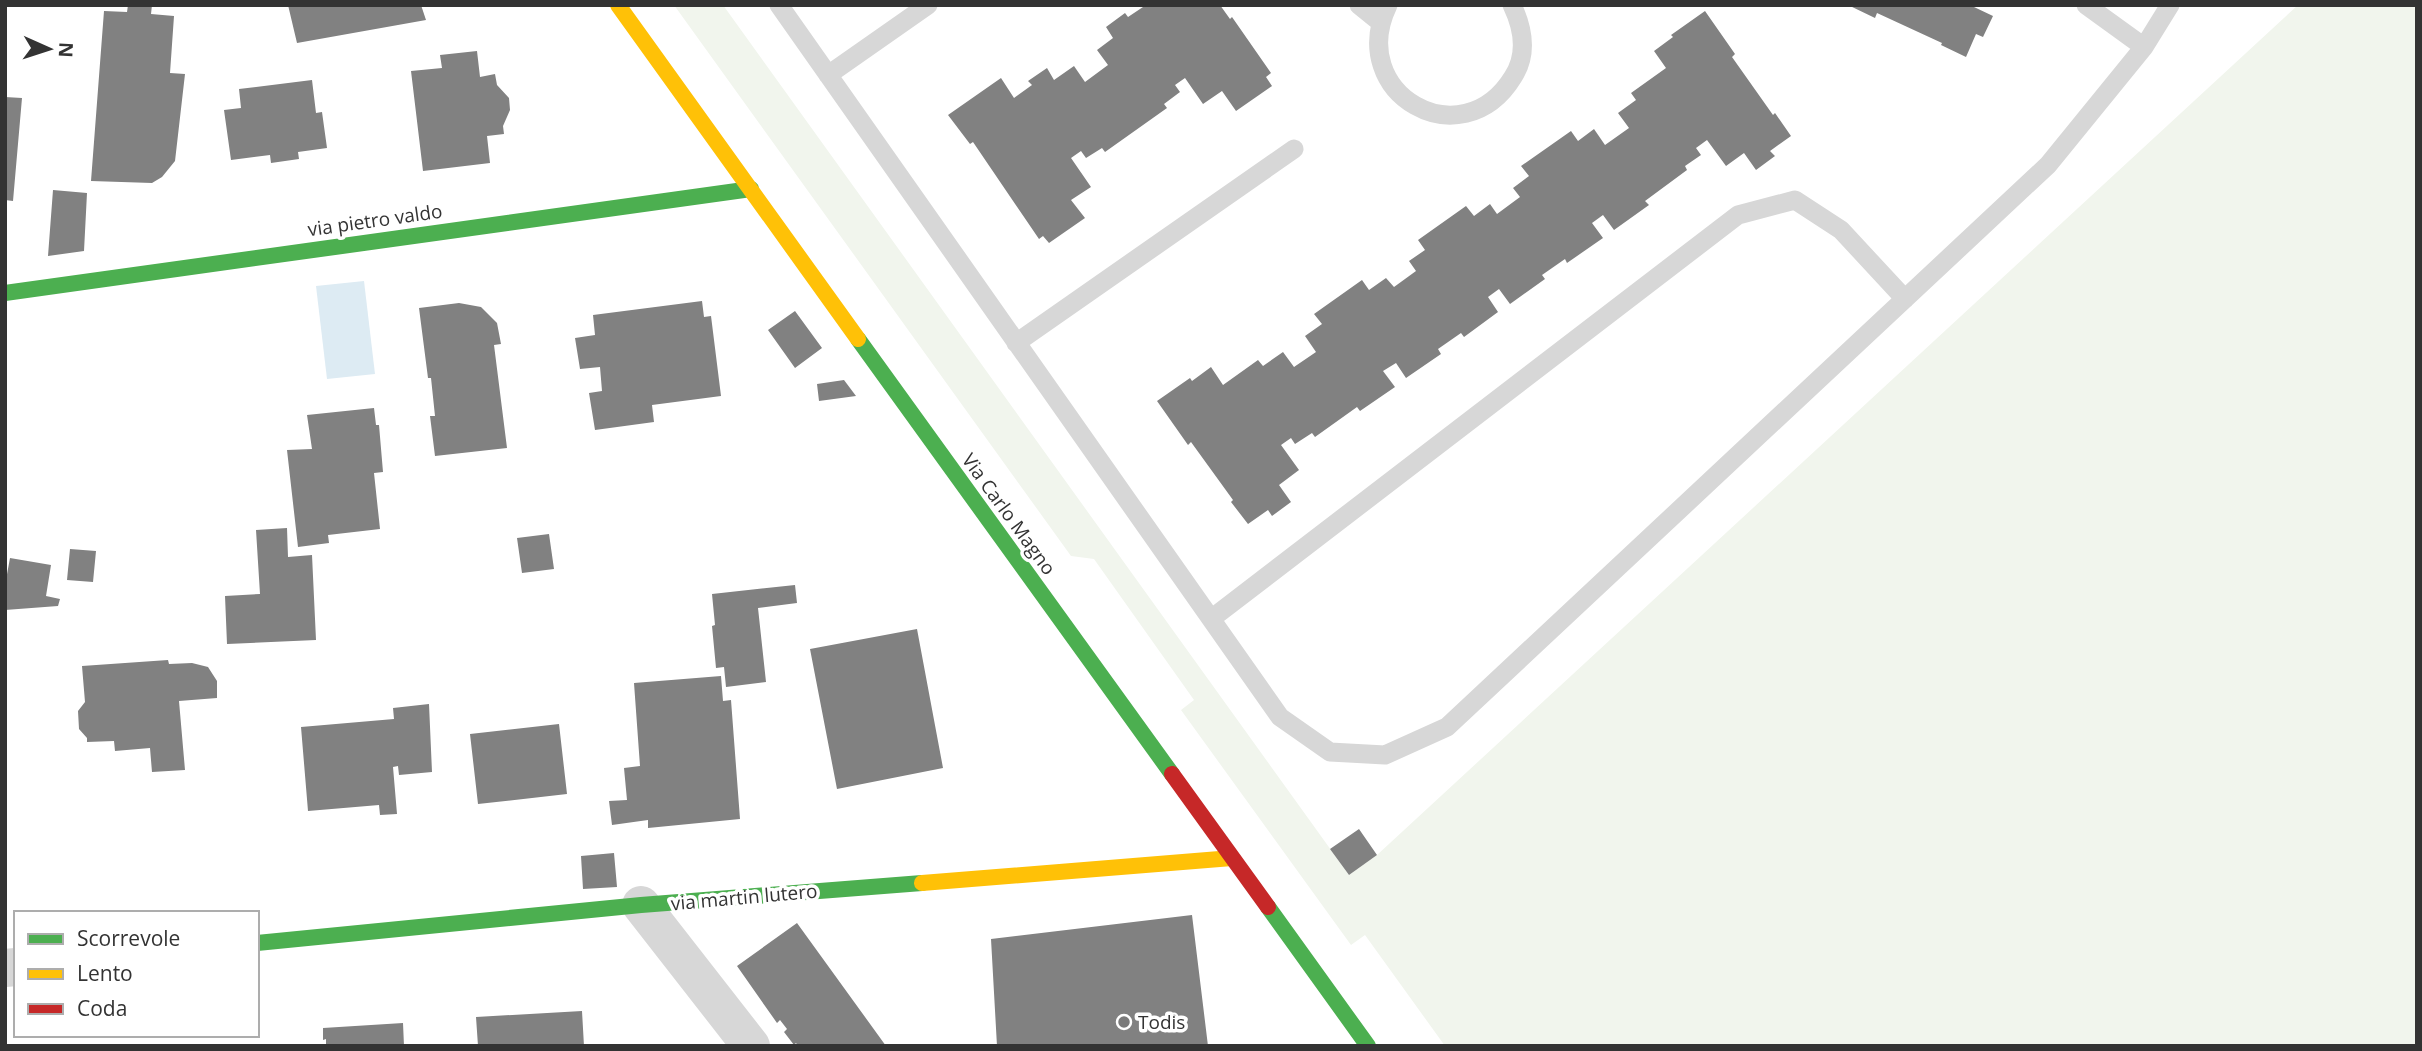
<svg xmlns="http://www.w3.org/2000/svg" width="2422" height="1051" font-family="'Open Sans',sans-serif">
<style>
.green{fill:#f1f5ed}
.water{fill:#ddebf3}
.building{fill:#818181}
.lines{fill:none;stroke-linecap:round;stroke-linejoin:round}
.lane{stroke:#d7d7d7;stroke-width:19}
.street{stroke:#d7d7d7;stroke-width:38}
.fast{stroke:#4caf50;stroke-width:16}
.slow{stroke:#ffc107;stroke-width:16}
.jam{stroke:#c62828;stroke-width:16}
.poi-dot{fill:#7a7a7a;stroke:#fff;stroke-width:2.5}
.labels{text-anchor:middle;stroke-width:7;stroke-linejoin:round;paint-order:stroke}
.street-label{font-size:19px;fill:#333;stroke:#fff}
.poi-label{font-size:19px;fill:#333;stroke:#fff;text-anchor:start}
</style>
<rect width="100%" height="100%" fill="#fff"/>
<path class="green" d="M 674,5 L 723,5 L 1349,875 L 1377,855 L 2298,5 L 2417,5 L 2417,1046 L 1445,1046 L 1365,935 L 1351,945 L 1181,710 L 1194,700 L 1094,559 L 1071,556 Z"/>
<path class="water" d="M 364,281 L 375,374 L 327,379 L 316,286 Z"/>
<path class="building" d="M 128,5 L 152,5 L 151,14 L 174,16 L 170,73 L 185,74 L 175,161 L 162,177 L 152,183 L 91,181 L 104,11 L 127,12 Z
M 288,5 L 421,5 L 426,20 L 297,43 Z
M 1146,5 L 1220,5 L 1230,19 L 1232,17 L 1271,73 L 1266,77 L 1272,86 L 1236,111 L 1222,91 L 1203,104 L 1185,78 L 1175,85 L 1180,92 L 1164,104 L 1167,108 L 1105,152 L 1102,148 L 1086,158 L 1081,151 L 1071,158 L 1091,187 L 1071,200 L 1085,218 L 1049,243 L 1043,236 L 1039,239 L 973,142 L 970,144 L 948,115 L 1001,78 L 1014,98 L 1032,85 L 1028,81 L 1047,68 L 1054,80 L 1074,66 L 1085,82 L 1108,65 L 1097,50 L 1113,38 L 1106,27 L 1125,13 L 1128,17 Z
M 1848,5 L 1975,5 L 1974,7 L 1993,16 L 1983,37 L 1976,34 L 1966,57 L 1941,45 L 1942,43 L 1877,13 L 1875,18 Z
M 1705,11 L 1735,54 L 1732,57 L 1773,115 L 1775,113 L 1791,136 L 1770,151 L 1775,156 L 1756,170 L 1744,153 L 1726,166 L 1707,140 L 1696,148 L 1701,155 L 1685,166 L 1687,170 L 1645,201 L 1649,205 L 1614,230 L 1603,215 L 1592,223 L 1603,238 L 1567,263 L 1565,259 L 1542,275 L 1545,279 L 1510,304 L 1499,289 L 1488,297 L 1498,312 L 1464,337 L 1461,333 L 1438,349 L 1441,354 L 1406,378 L 1396,363 L 1383,371 L 1395,387 L 1360,411 L 1357,407 L 1315,437 L 1312,433 L 1295,444 L 1291,438 L 1281,445 L 1299,470 L 1279,485 L 1291,502 L 1272,516 L 1268,510 L 1248,524 L 1231,502 L 1233,500 L 1191,442 L 1188,445 L 1157,401 L 1190,378 L 1192,381 L 1211,367 L 1223,385 L 1258,360 L 1263,366 L 1283,352 L 1294,367 L 1316,352 L 1305,336 L 1322,324 L 1314,314 L 1362,280 L 1369,290 L 1386,278 L 1394,287 L 1416,271 L 1409,261 L 1425,250 L 1418,240 L 1466,206 L 1474,216 L 1490,204 L 1497,214 L 1520,197 L 1513,188 L 1529,176 L 1521,166 L 1571,131 L 1578,141 L 1594,129 L 1605,145 L 1629,128 L 1618,113 L 1636,100 L 1631,93 L 1666,68 L 1654,51 L 1673,37 L 1671,35 Z
M 477,51 L 480,77 L 495,74 L 497,85 L 509,98 L 510,110 L 503,126 L 504,134 L 487,136 L 490,163 L 423,171 L 411,71 L 442,68 L 440,55 Z
M 312,80 L 316,113 L 322,112 L 327,148 L 298,152 L 299,159 L 271,163 L 270,155 L 231,160 L 224,110 L 241,108 L 239,89 Z
M 5,97 L 22,98 L 13,201 L 5,200 Z
M 53,190 L 87,193 L 84,251 L 48,256 Z
M 702,301 L 704,317 L 711,316 L 721,396 L 652,405 L 654,422 L 595,430 L 589,393 L 602,391 L 600,367 L 580,369 L 575,338 L 595,335 L 593,315 Z
M 459,303 L 481,307 L 497,323 L 501,344 L 494,345 L 507,448 L 435,456 L 430,416 L 435,416 L 431,378 L 428,378 L 419,308 Z
M 795,311 L 822,348 L 795,368 L 768,330 Z
M 844,380 L 856,396 L 819,401 L 817,384 Z
M 374,408 L 376,425 L 379,425 L 383,472 L 374,473 L 380,529 L 328,535 L 329,543 L 298,547 L 287,450 L 312,449 L 307,415 Z
M 287,528 L 288,557 L 312,555 L 316,640 L 227,644 L 225,596 L 260,594 L 256,530 Z
M 549,534 L 554,569 L 522,573 L 517,538 Z
M 70,549 L 96,551 L 93,582 L 67,580 Z
M 10,558 L 51,565 L 46,596 L 60,599 L 58,606 L 5,610 L 5,585 Z
M 795,585 L 797,603 L 758,608 L 766,682 L 726,687 L 724,667 L 716,668 L 712,626 L 715,625 L 712,594 Z
M 917,629 L 943,768 L 837,789 L 810,649 Z
M 168,660 L 169,664 L 192,663 L 208,667 L 217,681 L 217,698 L 179,701 L 185,770 L 152,772 L 150,748 L 115,751 L 114,741 L 87,742 L 87,738 L 79,729 L 78,711 L 85,702 L 82,666 Z
M 721,676 L 723,701 L 731,700 L 740,819 L 648,828 L 648,820 L 612,825 L 609,801 L 627,800 L 624,768 L 640,766 L 634,683 Z
M 429,704 L 432,772 L 399,775 L 398,766 L 393,767 L 397,814 L 380,815 L 379,805 L 308,811 L 301,727 L 394,719 L 393,708 Z
M 559,724 L 567,794 L 478,804 L 470,734 Z
M 1359,829 L 1377,855 L 1349,875 L 1330,849 Z
M 614,853 L 617,887 L 583,889 L 581,856 Z
M 1192,915 L 1208,1046 L 997,1046 L 991,939 Z
M 797,923 L 886,1046 L 798,1046 L 796,1043 L 794,1045 L 784,1032 L 787,1029 L 780,1020 L 777,1023 L 737,966 Z
M 582,1011 L 584,1046 L 478,1046 L 476,1017 Z
M 403,1023 L 404,1046 L 326,1046 L 326,1039 L 323,1040 L 323,1028 Z"/>
<g class="lines">
<path class="lane" d="M 779,5 L 1280,717 L 1330,752 L 1385,755 L 1447,727 L 2048,165 L 2144,47 L 2170,5
M 1359,5 L 1380,22
M 1388,5 C 1345,94 1462,160 1513,77 C 1528,54 1523,28 1512,5
M 2086,5 L 2144,47
M 828,75 L 928,5
M 1016,343 L 1294,149
M 1211,619 L 1738,215 L 1795,200 L 1841,230 L 1905,299"/>
<path class="street" d="M 641,905 L 751,1046
M 5,968 L 16,967"/>
<path class="fast" d="M 5,293 L 751,189
M 858,339 L 1172,774
M 1268,907 L 1368,1046
M 257,943 L 641,905 L 922,883"/>
<path class="slow" d="M 618,5 L 858,339
M 922,883 L 1232,858"/>
<path class="jam" d="M 1172,774 L 1268,907"/>
</g>
<circle class="poi-dot" cx="1124" cy="1022" r="7"/>
<g class="labels">
<g class="street-label">
<text transform="translate(375 220) rotate(-8)" y="7">via pietro valdo</text>
<text transform="translate(1009 514) rotate(54)" y="7">Via Carlo Magno</text>
<text transform="translate(744 897) rotate(-5)" y="7">via martin lutero</text>
</g>
<g class="poi-label">
<text x="1138" y="1029">Todis</text>
</g>
</g>
<rect width="2422" height="1051" fill="none" stroke="#333333" stroke-width="14"/>
<rect x="14" y="911" width="245" height="126" fill="#ffffff" stroke="#adadad" stroke-width="2"/>
<rect x="28" y="934" width="35" height="10" fill="#4caf50" stroke="#adadad" stroke-width="2"/>
<text x="77" y="946" font-size="21" fill="#333333">Scorrevole</text>
<rect x="28" y="969" width="35" height="10" fill="#ffc107" stroke="#adadad" stroke-width="2"/>
<text x="77" y="981" font-size="21" fill="#333333">Lento</text>
<rect x="28" y="1004" width="35" height="10" fill="#c62828" stroke="#adadad" stroke-width="2"/>
<text x="77" y="1016" font-size="21" fill="#333333">Coda</text>
<g transform="translate(49 49) rotate(93)" stroke="#ffffff" stroke-width="5" paint-order="stroke">
<path d="M0-5L12 26L0 18L-12 26Z" fill="#333333"/>
<text y="-10" font-size="19" font-weight="bold" text-anchor="middle" fill="#333333">N</text>
</g>
</svg>
